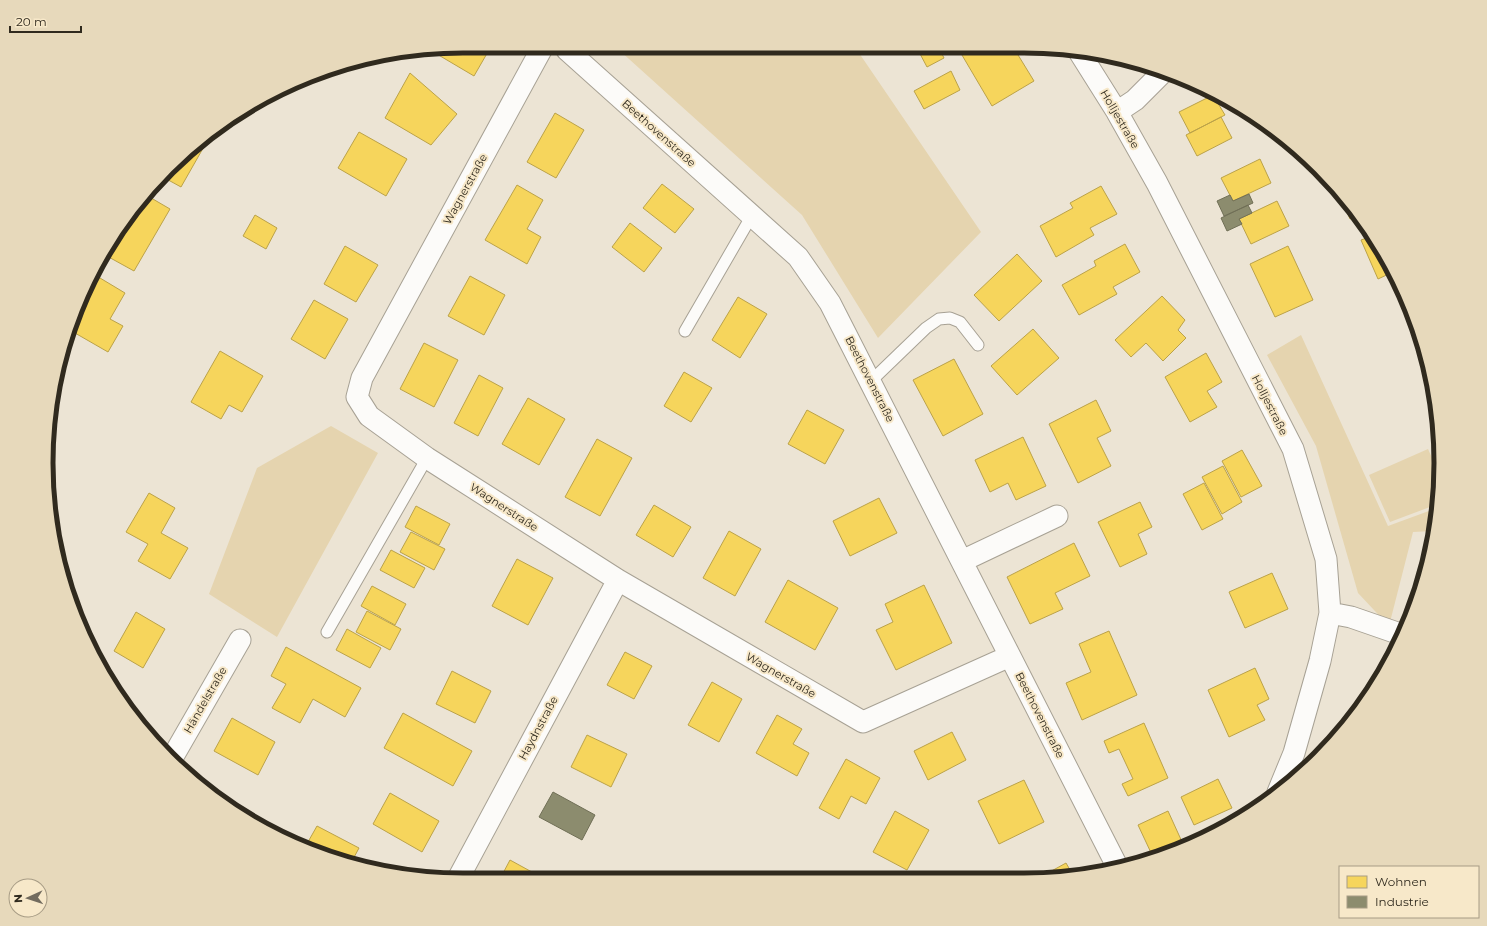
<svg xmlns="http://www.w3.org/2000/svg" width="1487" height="926" font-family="Montserrat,sans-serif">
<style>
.green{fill:#e5d4af}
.homes{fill:#f6d55c;stroke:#bba249}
.industry{fill:#8c8c6e;stroke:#706f56}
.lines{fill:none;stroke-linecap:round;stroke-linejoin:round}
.lane-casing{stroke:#a7a194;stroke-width:13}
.street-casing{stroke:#a7a194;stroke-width:23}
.lane{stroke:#fcfbf9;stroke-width:11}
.street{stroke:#fcfbf9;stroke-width:21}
.labels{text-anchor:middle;stroke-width:4;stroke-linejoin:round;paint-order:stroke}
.street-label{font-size:11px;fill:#302a1e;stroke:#f7e8c9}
.rim{fill:none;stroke:#302a1e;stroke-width:5}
</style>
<rect width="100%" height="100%" fill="#ece4d4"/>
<path class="green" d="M 619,50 L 857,50 L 981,232 L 878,338 L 802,215 Z
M 1301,335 L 1388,526 L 1437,508 L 1433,531 L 1413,532 L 1389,626 L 1358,593 L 1316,446 L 1267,355 Z
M 331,426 L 378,453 L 277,637 L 209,594 L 257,468 Z
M 1428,449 C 1438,471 1442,480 1438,504 L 1390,522 L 1369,475 Z"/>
<path class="homes" d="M 430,50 L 489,50 L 474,76 Z
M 918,50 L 940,50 L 944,58 L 927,67 Z
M 959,50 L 1015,50 L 1034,81 L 992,106 Z
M 951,71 L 960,90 L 924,109 L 914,91 Z
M 410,73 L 457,114 L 431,145 L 385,118 Z
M 1213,95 L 1225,115 L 1190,133 L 1179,112 Z
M 555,113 L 584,130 L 556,178 L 527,162 Z
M 1221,117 L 1232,138 L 1197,156 L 1186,135 Z
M 214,129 L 181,187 L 161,176 L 168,168 Z
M 359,132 L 407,159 L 386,196 L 338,168 Z
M 1260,159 L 1271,183 L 1233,201 L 1221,178 Z
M 662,184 L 694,209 L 675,233 L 643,208 Z
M 517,185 L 543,200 L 527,229 L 541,237 L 527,264 L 485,240 Z
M 1101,186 L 1117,214 L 1090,228 L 1094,235 L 1056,257 L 1040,226 L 1073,208 L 1070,203 Z
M 1336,187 L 1337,188 L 1358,216 L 1350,219 Z
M 146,195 L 170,209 L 134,271 L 105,255 L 116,231 Z
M 1277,201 L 1289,226 L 1251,244 L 1239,219 Z
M 255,215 L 277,228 L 266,249 L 243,236 Z
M 630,223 L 662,248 L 644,272 L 612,247 Z
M 1372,236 L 1385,254 L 1393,272 L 1378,279 L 1361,240 Z
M 1125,244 L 1140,272 L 1113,287 L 1117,294 L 1079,315 L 1062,285 L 1096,266 L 1094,261 Z
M 345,246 L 378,265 L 356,302 L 324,284 Z
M 1288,246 L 1313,300 L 1275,317 L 1250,264 Z
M 1017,254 L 1042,281 L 999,321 L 974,295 Z
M 95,275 L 125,293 L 110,319 L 123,326 L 108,352 L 68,329 Z
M 470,276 L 505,295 L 484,335 L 448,316 Z
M 1162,296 L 1185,320 L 1178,330 L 1186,338 L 1163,361 L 1146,343 L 1131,357 L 1115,340 Z
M 738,297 L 767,314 L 740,358 L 712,340 Z
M 314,300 L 348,319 L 325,359 L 291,339 Z
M 1033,329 L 1059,358 L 1017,395 L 991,366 Z
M 424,343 L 458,360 L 434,407 L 400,389 Z
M 220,351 L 263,376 L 242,412 L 229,405 L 221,419 L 191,402 Z
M 1206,353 L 1222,382 L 1207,391 L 1217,407 L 1190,422 L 1165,377 Z
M 954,359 L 983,414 L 943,436 L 913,380 Z
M 684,372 L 712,388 L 691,422 L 664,406 Z
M 479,375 L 503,388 L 478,436 L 454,423 Z
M 528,398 L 565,419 L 539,465 L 502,444 Z
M 1096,400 L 1111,431 L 1097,438 L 1111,466 L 1078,483 L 1049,424 Z
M 807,410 L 844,430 L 825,464 L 788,444 Z
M 49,420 L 53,422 L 48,432 Z
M 1023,437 L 1046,486 L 1016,500 L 1008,483 L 990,492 L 975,460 Z
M 597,439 L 632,458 L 600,516 L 565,497 Z
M 1242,450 L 1262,486 L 1241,497 L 1222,461 Z
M 1223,466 L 1242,502 L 1222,514 L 1202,477 Z
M 1204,483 L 1223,519 L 1202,530 L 1183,494 Z
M 149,493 L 175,508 L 161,533 L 188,548 L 170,579 L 138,561 L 148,544 L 126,532 Z
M 879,498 L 897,533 L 850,556 L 833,521 Z
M 1140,502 L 1152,527 L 1138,534 L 1147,554 L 1120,567 L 1098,522 Z
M 654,505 L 691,527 L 673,557 L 636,535 Z
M 416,506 L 450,524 L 439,545 L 405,527 Z
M 729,531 L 761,549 L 735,596 L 703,578 Z
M 411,532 L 445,549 L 434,570 L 400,552 Z
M 1432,540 L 1427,571 L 1426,573 L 1422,572 Z
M 1074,543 L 1090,576 L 1055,593 L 1063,609 L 1030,624 L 1007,577 Z
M 391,550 L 425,568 L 414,588 L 380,570 Z
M 517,559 L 553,578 L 528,625 L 492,606 Z
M 1272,573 L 1288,609 L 1245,628 L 1229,592 Z
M 788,580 L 838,608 L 815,650 L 765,622 Z
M 924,585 L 952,643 L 896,670 L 876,630 L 893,622 L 885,604 Z
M 372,586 L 406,604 L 395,625 L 361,606 Z
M 367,611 L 401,629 L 390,650 L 356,632 Z
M 136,612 L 165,629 L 143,668 L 114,651 Z
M 347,629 L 381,648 L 370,668 L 336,650 Z
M 1109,631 L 1137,695 L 1082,720 L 1066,683 L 1091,672 L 1079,644 Z
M 286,647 L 361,688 L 345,717 L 313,699 L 300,723 L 272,708 L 286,684 L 271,676 Z
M 625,652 L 652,666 L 634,699 L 607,685 Z
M 1255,668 L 1269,699 L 1257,705 L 1265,720 L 1229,737 L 1208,690 Z
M 452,671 L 491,691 L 475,723 L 436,704 Z
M 712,682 L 742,699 L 719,742 L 688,725 Z
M 403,713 L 472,751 L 453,786 L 384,748 Z
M 777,715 L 802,729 L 793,744 L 809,753 L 797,776 L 756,753 Z
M 232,718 L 275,742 L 258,775 L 214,751 Z
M 1144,723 L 1168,778 L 1128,796 L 1122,784 L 1133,779 L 1119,749 L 1109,753 L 1104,741 Z
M 952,732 L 966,760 L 928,780 L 914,751 Z
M 587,735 L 627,754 L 611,787 L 571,767 Z
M 846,759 L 880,778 L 866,804 L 851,796 L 839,819 L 819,808 Z
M 1218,779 L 1232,808 L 1194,825 L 1181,797 Z
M 1024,780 L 1044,822 L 999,844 L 978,801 Z
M 390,793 L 439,821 L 422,852 L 373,824 Z
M 895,811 L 929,830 L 907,870 L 873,852 Z
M 1168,811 L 1183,844 L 1153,857 L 1138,825 Z
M 317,826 L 359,848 L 352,861 L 304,849 Z
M 510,860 L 541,877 L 501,877 Z
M 1066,863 L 1073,875 L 1052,879 L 1037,879 Z
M 818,872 L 829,878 L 815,878 Z"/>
<path class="industry" d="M 1249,194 L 1253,203 L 1224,216 L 1217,201 L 1230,195 L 1233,201 Z
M 1248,205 L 1252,213 L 1239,219 L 1242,224 L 1227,231 L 1221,218 Z
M 553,792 L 595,815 L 582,840 L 539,817 Z"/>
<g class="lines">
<g class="lane-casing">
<path id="lane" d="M 685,331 L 751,217
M 871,381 L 926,328 L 939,319 L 950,318 L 960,322 L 978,345
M 327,632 L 427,458"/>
</g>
<g class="street-casing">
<path id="street" d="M 541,50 L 362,378 L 357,397 L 369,416 L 427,458 L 618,580 L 863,722 L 1010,656
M 567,50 L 798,257 L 830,303 L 1118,868
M 1078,50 L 1117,112 L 1157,183 L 1293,449 L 1326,559 L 1330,613 L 1320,661 L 1294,753 L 1278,792
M 1117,112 L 1135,100 L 1163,72
M 962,561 L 1057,516
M 1330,613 L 1351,617 L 1403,635
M 171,760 L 240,640
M 459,877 L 618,580"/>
</g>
<use href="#lane" class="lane"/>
<use href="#street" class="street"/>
</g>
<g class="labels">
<g class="street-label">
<text transform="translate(1120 119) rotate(60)" y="4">Holljestraße</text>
<text transform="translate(659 133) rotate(42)" y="4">Beethovenstraße</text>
<text transform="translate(465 189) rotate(-61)" y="4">Wagnerstraße</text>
<text transform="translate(870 379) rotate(63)" y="4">Beethovenstraße</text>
<text transform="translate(1270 405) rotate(63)" y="4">Holljestraße</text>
<text transform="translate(504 507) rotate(33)" y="4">Wagnerstraße</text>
<text transform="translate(781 675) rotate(30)" y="4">Wagnerstraße</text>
<text transform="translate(205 700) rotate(-60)" y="4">Händelstraße</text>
<text transform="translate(1040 715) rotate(63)" y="4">Beethovenstraße</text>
<text transform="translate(538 728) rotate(-62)" y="4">Haydnstraße</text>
</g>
</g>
<path d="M0 0H1487V926H0ZM463 53H1024A410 410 0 0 1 1434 463V463A410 410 0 0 1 1024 873H463A410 410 0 0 1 53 463V463A410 410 0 0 1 463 53Z" fill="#e7d9bb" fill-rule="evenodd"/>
<path class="rim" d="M463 53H1024A410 410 0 0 1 1434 463V463A410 410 0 0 1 1024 873H463A410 410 0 0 1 53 463V463A410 410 0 0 1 463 53Z"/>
<rect x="1339" y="866" width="140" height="52" fill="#f7e8c9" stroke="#a79c85"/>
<rect x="1347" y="876" width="20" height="12" fill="#f6d55c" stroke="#a79c85"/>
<text x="1375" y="886" font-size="12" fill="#302a1e">Wohnen</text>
<rect x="1347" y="896" width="20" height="12" fill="#8c8c6e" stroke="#a79c85"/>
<text x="1375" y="906" font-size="12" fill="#302a1e">Industrie</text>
<g transform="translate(28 898) rotate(267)"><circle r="19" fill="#f7e8c9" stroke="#a79c85"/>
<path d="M0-3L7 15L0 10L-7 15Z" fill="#726b5e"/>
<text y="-6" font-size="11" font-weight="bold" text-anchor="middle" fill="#302a1e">N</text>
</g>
<path d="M10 26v6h71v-6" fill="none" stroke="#302a1e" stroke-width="2"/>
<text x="16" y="26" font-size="12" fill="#302a1e" stroke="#f7e8c9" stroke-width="3" paint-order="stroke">20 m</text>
</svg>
